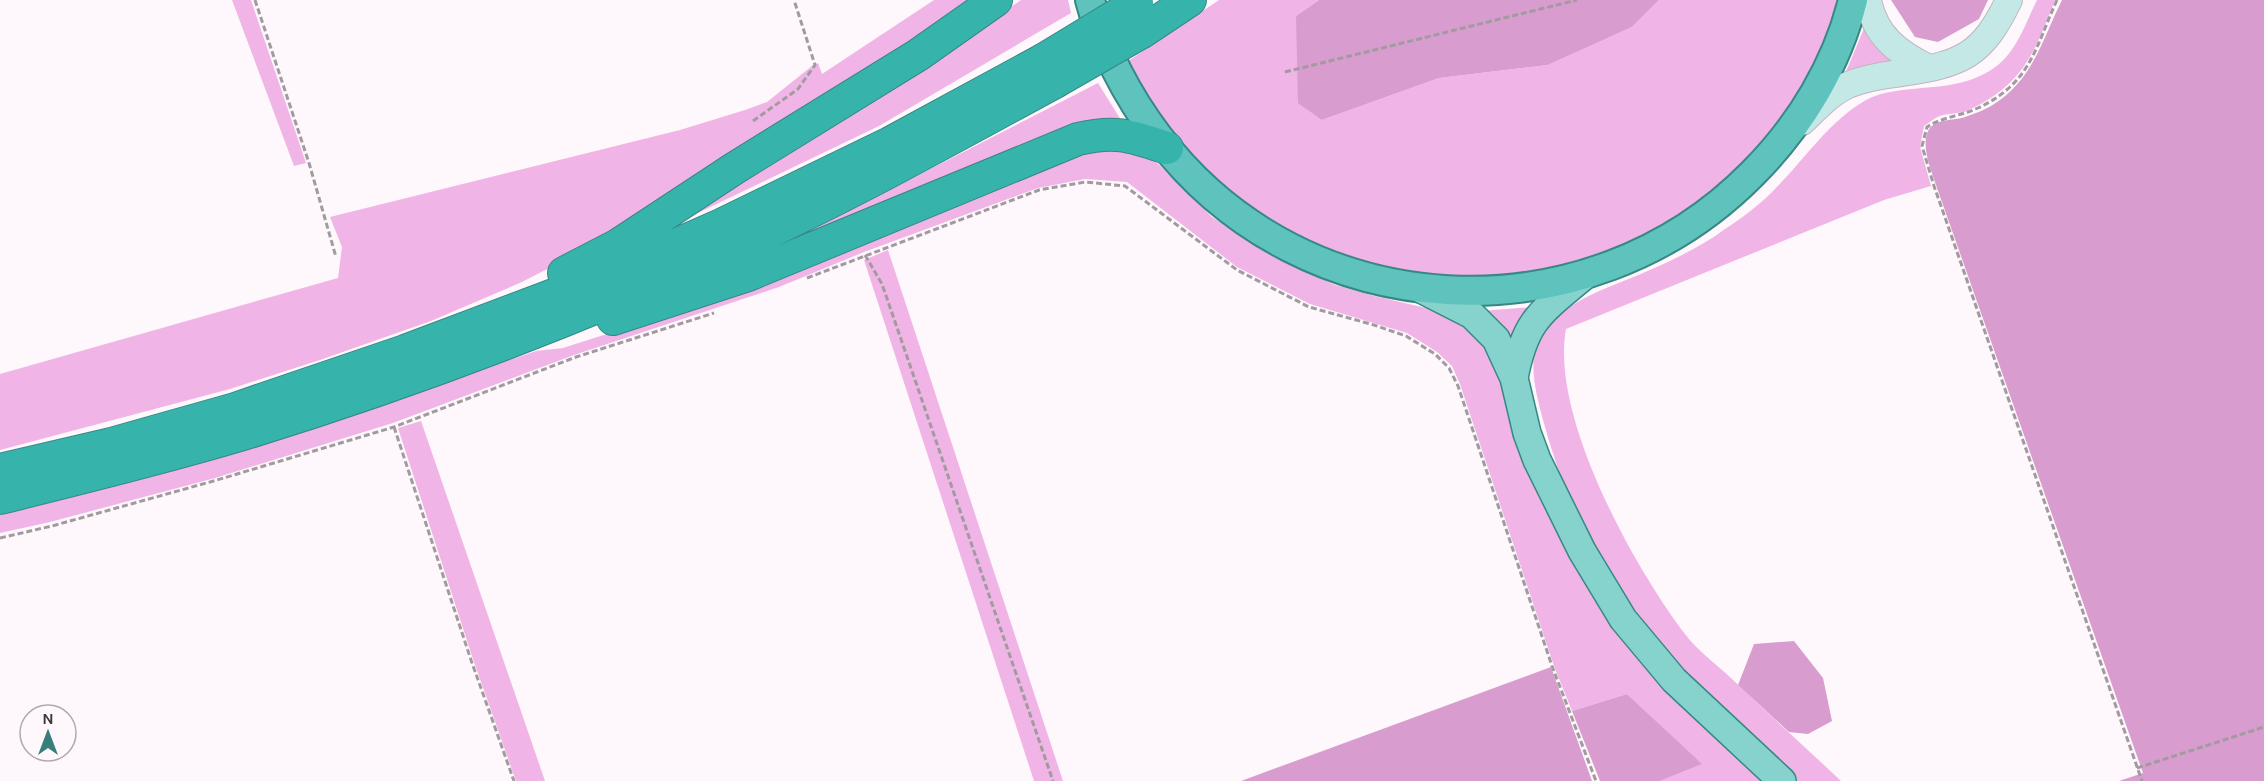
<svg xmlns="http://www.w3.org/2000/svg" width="2264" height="781" font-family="Karla,sans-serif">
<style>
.green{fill:#f0b5e6}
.forest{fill:#d89cce}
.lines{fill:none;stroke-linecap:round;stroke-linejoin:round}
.secondary-casing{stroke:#c1b6bf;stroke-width:28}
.primary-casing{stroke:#378884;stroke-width:30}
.trunk-casing{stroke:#378884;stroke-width:32}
.motorway-casing{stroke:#378884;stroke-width:34}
.path{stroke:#a19b9f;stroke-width:3;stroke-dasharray:6 3;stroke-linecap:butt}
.secondary{stroke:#c3e8e6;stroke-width:26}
.primary{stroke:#86d2cd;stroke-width:27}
.trunk{stroke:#5ec3bc;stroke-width:28}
.motorway{stroke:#36b4ac;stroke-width:32}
.motorway-bridge-casing{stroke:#378884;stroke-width:34;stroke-linecap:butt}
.motorway-bridge{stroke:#36b4ac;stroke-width:32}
</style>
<rect width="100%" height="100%" fill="#fef7fc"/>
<path class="green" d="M 232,0 L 251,0 L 306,163 L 294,166 Z
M 934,0 L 985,0 L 617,233 L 522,282 L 431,321 L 320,360 L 230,389 L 0,450 L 0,374 L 338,278 L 342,247 L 330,217 L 680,130 L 745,110 L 767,102 L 812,66 L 818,63 L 822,74 Z
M 1021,0 L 1068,0 L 1071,13 L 879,126 L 650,236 L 925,67 Z
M 1219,0 L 1319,0 L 1296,16 L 1322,120 L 1439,78 L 1548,65 L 1632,27 L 1659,0 L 1840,0 L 1824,50 L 1797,97 L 1770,138 L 1707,204 L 1623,250 L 1539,275 L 1428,280 L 1302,245 L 1196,168 L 1121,66 Z
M 2037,0 L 2055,0 C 2034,54 2023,85 1967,111 C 1958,114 1948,113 1940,116 C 1934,118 1929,123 1924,126 L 1920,147 L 1931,186 L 1884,200 L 1566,329 C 1550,415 1633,566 1685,634 C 1697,650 1716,664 1731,678 C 1767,713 1804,746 1841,781 L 1794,781 C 1737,728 1679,677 1632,615 C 1623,605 1617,592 1610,581 C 1581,531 1558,476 1543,420 C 1536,393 1525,356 1544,331 C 1568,299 1608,288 1643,273 C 1671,261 1701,247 1725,229 C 1742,218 1761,204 1775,189 C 1805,159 1828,122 1866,100 C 1883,91 1903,90 1922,88 C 1952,86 1986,81 2007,56 C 2020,41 2028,18 2037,0 Z
M 1865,26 L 1904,63 L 1845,74 Z
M 1098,83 L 1126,128 L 741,267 L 736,255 L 911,179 Z
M 1109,144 L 1152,158 L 1212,217 L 1253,244 L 1292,265 L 1335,285 L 1374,296 L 1435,310 L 1481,329 L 1573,555 L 1770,781 L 1660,781 L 1701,764 L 1627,694 L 1572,711 L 1554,666 L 1460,384 L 1452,366 L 1437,352 L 1407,333 L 1310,304 L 1237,267 L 1127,182 L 1085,179 L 1038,188 L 864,252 L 779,287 L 574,355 L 393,423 L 215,478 L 50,522 L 0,533 L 0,515 L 347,417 L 536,351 L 563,348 L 666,315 L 1081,151 Z
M 888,250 L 1063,781 L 1034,781 L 864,260 Z
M 1533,307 L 1510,345 L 1480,311 Z
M 421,421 L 545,781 L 516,781 L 473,659 L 398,428 Z"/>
<path class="forest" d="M 1319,0 L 1659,0 L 1632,27 L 1548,65 L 1439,78 L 1322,120 L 1298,103 L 1296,16 Z
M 1891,0 L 1988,0 L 1979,19 L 1938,42 L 1915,37 Z
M 2062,0 L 2264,0 L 2264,781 L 2119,781 L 2143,773 L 1936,185 C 1931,169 1921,147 1928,131 C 1935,118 1953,121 1965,117 C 1974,114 1984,110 1991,106 C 2033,81 2042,40 2062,0 Z
M 1794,641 L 1823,678 L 1832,721 L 1808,734 L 1789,732 L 1738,685 L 1754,644 Z
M 1551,667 L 1592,781 L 1241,781 Z
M 1627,694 L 1702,764 L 1660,781 L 1600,781 L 1572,711 Z"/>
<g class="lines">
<g class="secondary-casing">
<path id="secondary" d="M 1868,0 C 1875,36 1898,53 1929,68
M 1802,122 C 1816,109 1830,93 1848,85 C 1865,78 1884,75 1902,73 C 1962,64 1982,56 2009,0"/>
</g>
<g class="primary-casing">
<path id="primary" d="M 1419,288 L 1472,315 L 1496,339 L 1514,378 L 1527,433 L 1537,460 L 1582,551 L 1623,619 L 1674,680 L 1782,781
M 1514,378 C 1525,320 1541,312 1584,276"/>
</g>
<g class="trunk-casing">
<path id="trunk" d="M 1090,0 C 1103,50 1128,97 1159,138 C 1304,328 1587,342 1753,173 C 1800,126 1837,65 1853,0"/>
</g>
<g class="motorway-casing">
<path id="motorway" d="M 1142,32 L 1190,0
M 564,273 L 618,245 L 735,168 L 918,55 L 996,0
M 613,319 L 748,275 L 1078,139 C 1116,130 1131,136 1167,148
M 0,470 L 111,444 L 235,409 L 405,351 L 612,273 L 721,225 L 890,143 L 1043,60
M 0,498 C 81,478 163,458 243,434 C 409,383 572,321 730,250 C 841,200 948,140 1055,82"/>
</g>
<path class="path" d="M 255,0 L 309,163 L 336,257
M 2057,0 C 2035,48 2031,83 1978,108 C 1961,116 1942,117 1927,127 L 1922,146 L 1934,186 L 2142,781
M 1285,72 L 1577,0
M 753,121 L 798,89 L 815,65 L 794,0
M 865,255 L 882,284 L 1053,781
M 807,278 L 1039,190 L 1085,182 L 1125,186 L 1237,270 L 1309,307 L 1374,325 L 1406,336 L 1435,354 L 1449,368 L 1458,386 L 1552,666 L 1596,781
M 394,427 L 471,660 L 514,781
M 0,538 L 52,526 L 217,480 L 394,427 L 576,357 L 714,313
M 2137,768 L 2264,727"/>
<use href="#secondary" class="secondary"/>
<use href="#primary" class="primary"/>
<use href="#trunk" class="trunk"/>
<use href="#motorway" class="motorway"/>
<g class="motorway-bridge-casing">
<path id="motorway-bridge" d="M 1043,60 L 1137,3
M 1055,82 L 1142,32"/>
</g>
<use href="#motorway-bridge" class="motorway-bridge"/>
</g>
<g transform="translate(48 733)"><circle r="28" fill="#fef7fc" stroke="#b0aaae" stroke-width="1.5"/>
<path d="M0-4.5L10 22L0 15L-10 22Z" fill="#377f7a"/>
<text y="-9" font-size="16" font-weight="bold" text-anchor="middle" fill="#3a3639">N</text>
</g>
</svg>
